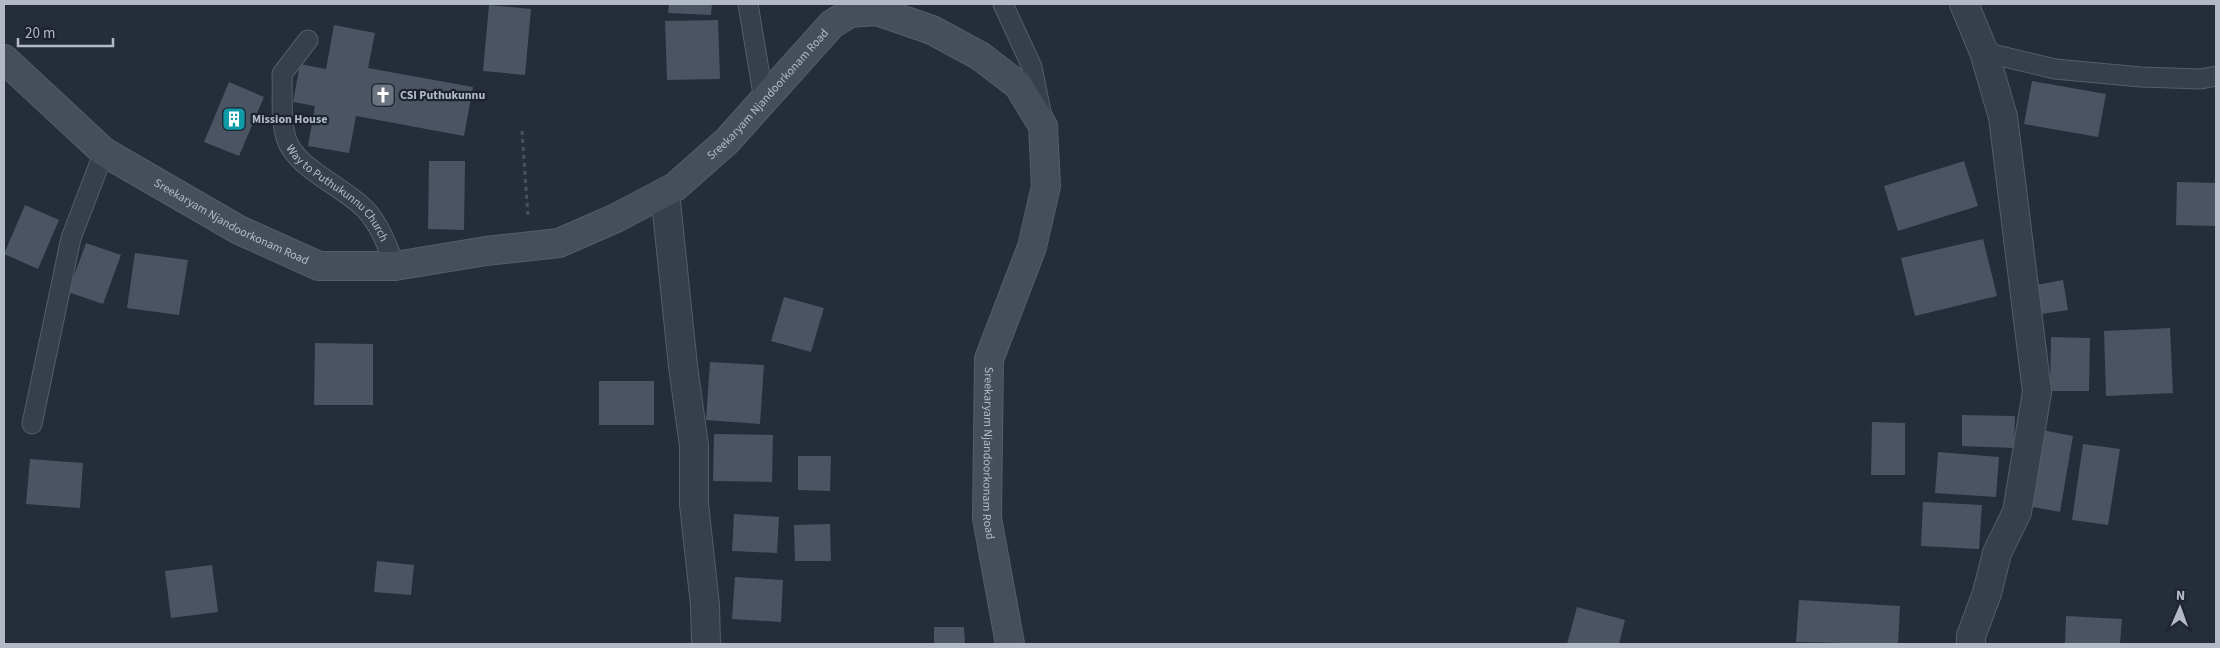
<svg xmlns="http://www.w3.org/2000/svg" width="2220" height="648" font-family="'Source Sans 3',sans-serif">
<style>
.building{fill:#4a5463}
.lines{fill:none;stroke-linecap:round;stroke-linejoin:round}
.lane-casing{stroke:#565d68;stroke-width:21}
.street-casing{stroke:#565d68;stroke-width:30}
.secondary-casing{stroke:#565d68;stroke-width:30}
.path{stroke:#445558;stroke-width:3;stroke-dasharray:4 4;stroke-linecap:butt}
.lane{stroke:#373f4a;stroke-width:19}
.street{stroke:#373f4a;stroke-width:28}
.secondary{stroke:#464e5c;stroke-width:28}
.labels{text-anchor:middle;stroke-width:4.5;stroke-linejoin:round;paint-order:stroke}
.street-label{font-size:12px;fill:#b3bac6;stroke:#1d242f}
.poi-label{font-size:12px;font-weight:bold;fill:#b3bac6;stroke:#1d242f;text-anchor:start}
</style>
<rect width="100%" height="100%" fill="#242d39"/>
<path class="building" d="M 669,4 L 712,4 L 711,15 L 668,13 Z
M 489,5 L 531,9 L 525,75 L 483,71 Z
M 718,20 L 720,79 L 667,80 L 665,21 Z
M 334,25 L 375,33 L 368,68 L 473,87 L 464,136 L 356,116 L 349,153 L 308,146 L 315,106 L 293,102 L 300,64 L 326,69 Z
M 2032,81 L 2106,94 L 2098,137 L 2024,124 Z
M 229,82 L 264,97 L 239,156 L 204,142 Z
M 429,161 L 465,161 L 464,230 L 428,229 Z
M 1964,161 L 1978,206 L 1898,231 L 1884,186 Z
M 2177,182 L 2216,183 L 2216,226 L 2176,225 Z
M 25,205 L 59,220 L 38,269 L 4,254 Z
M 1983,239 L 1997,296 L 1915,316 L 1901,258 Z
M 86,243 L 121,255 L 103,304 L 68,292 Z
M 135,253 L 188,260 L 179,315 L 127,308 Z
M 2063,280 L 2068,310 L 2041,314 L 2036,285 Z
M 784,297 L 824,308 L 811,352 L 771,341 Z
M 2170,328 L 2173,393 L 2106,396 L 2104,331 Z
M 2051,337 L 2090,338 L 2089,391 L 2050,391 Z
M 315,343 L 373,344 L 373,405 L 314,405 Z
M 710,362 L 764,365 L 760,424 L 706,420 Z
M 599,381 L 654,381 L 654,425 L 599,425 Z
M 1962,415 L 2015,416 L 2014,448 L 1962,446 Z
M 1872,422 L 1905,423 L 1905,475 L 1871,475 Z
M 2042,430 L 2073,436 L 2060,512 L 2028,506 Z
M 714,434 L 773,435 L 772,482 L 713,481 Z
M 2083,444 L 2120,449 L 2108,525 L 2072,520 Z
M 1938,452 L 1999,457 L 1996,497 L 1935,493 Z
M 798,456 L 831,456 L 830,491 L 798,490 Z
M 30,459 L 83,463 L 80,508 L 26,504 Z
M 1923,502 L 1982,505 L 1979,549 L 1921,546 Z
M 734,514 L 779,517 L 777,553 L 732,551 Z
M 830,524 L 831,561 L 795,561 L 794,525 Z
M 377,561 L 414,565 L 411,595 L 374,592 Z
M 212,565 L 218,612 L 171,618 L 165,571 Z
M 735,577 L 783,580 L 781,622 L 732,619 Z
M 1799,600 L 1900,606 L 1898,644 L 1796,642 Z
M 1577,607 L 1625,620 L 1619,644 L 1567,644 Z
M 2066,616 L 2122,619 L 2120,644 L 2065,644 Z
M 934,627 L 964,627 L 965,644 L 934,644 Z"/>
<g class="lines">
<g class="lane-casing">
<g id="lane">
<path d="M 748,4 L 764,100"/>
<path d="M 1003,4 L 1032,67 L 1041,112"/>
<path id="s1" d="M 308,40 L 282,74 C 283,96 280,117 286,138 C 295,168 343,186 365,209 C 380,225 387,245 395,266"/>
<path d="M 1984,52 L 2055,69 L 2141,77 L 2201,79 L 2216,76"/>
<path d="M 32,424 L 71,238 L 104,152"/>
</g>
</g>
<g class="street-casing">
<path id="street" d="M 1964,4 L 1984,52 L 2003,117 L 2037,392 L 2017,512 L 1997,553 L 1987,593 L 1971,636 L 1971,644
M 665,192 L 683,366 L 694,446 L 694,504 L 705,605 L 706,644"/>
</g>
<g class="secondary-casing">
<g id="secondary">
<path id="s2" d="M 4,59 L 104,152 L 239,230 L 319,266 L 395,266 L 486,251 L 559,243 L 616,218 L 675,187 L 727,141 L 832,24 L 850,13 L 877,11 L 932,30 L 980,56 L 1018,85 L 1043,126 L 1046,186 L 1032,247 L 989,359 L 987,518 L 1010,644"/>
</g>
</g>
<path class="path" d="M 522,131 L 528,216"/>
<use href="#lane" class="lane"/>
<use href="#street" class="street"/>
<use href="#secondary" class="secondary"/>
</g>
<defs>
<g id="church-square" transform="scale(1.25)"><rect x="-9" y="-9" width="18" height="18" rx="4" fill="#6b7280" stroke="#1d242f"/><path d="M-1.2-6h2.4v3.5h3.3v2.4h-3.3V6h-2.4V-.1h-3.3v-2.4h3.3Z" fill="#fff"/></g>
<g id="building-square" transform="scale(1.25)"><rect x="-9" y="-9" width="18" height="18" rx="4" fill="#0f9aa8" stroke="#1d242f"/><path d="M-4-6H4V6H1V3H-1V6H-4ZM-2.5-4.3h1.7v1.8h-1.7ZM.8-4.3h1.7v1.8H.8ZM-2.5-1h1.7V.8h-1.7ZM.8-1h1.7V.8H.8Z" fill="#fff"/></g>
</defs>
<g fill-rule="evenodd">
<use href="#church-square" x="383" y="95"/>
<use href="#building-square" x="234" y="119"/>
</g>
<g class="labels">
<g class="street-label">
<text dy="4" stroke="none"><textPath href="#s2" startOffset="882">Sreekaryam Njandoorkonam Road</textPath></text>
<text dy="4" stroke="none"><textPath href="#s1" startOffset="184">Way to Puthukunnu Church</textPath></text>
<text dy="4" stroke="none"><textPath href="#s2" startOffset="282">Sreekaryam Njandoorkonam Road</textPath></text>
<text dy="4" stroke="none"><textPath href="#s2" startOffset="1571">Sreekaryam Njandoorkonam Road</textPath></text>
</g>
<g class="poi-label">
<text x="400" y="99">CSI Puthukunnu</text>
<text x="252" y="123">Mission House</text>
</g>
</g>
<rect width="2220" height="648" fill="none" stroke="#b3bac6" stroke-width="10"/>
<g transform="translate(2180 608) rotate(2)" stroke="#1d242f" stroke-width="4" paint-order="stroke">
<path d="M0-4L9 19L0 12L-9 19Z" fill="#b3bac6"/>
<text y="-8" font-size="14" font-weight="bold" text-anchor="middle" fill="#b3bac6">N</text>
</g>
<path d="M18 38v8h95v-8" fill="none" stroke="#b3bac6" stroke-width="2.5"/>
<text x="25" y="38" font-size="15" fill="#b3bac6" stroke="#1d242f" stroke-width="4" paint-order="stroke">20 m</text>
</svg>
